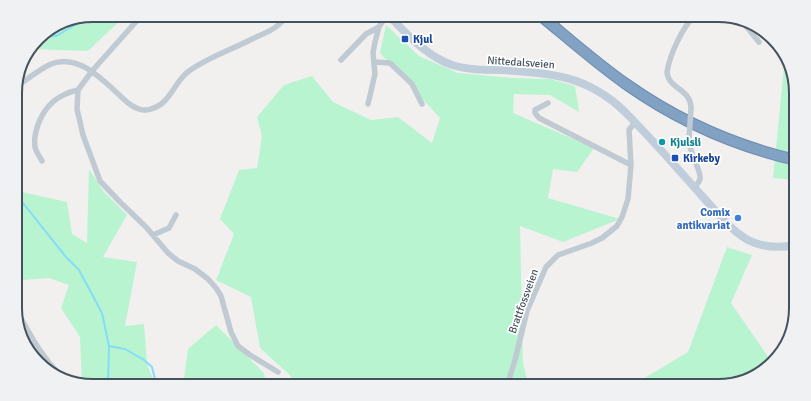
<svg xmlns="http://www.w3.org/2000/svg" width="811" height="401" font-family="Signika,sans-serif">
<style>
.green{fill:#b9f4d1}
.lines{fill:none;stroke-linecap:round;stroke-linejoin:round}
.stream{stroke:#82ddf6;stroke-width:2}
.highway-casing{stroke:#6d8cb0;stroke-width:12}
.street{stroke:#bfcad3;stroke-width:5.5}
.secondary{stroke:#c0cddb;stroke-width:8}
.highway{stroke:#82a2c4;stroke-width:10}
.street-bridge{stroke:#bfcad3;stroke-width:5.5}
.transit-dot{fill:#1a4fb4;stroke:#fff;stroke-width:1.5}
.culture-dot{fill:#0f9aa8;stroke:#fff;stroke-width:1.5}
.shop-dot{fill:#3f7fe0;stroke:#fff;stroke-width:1.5}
.labels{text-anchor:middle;stroke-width:3.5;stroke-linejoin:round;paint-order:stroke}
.transit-label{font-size:11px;font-weight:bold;fill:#164399;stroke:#fff;text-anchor:start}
.street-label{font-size:11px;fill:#45535f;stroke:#fff}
.culture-label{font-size:11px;font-weight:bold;fill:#0d838f;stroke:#fff;text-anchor:start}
.shop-label{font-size:11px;font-weight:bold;fill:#366cbe;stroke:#fff;text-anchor:end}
.rim{fill:none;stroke:#45535f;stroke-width:2}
</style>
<rect width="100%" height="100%" fill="#f2efef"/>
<path class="green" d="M 93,15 L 126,15 L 88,51 L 30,49 L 42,35 L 64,21 Z
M 386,25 L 419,56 L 458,73 L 512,78 L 550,79 L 575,86 L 579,112 L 550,95 L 514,94 L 513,113 L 594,148 L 577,172 L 553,169 L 548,198 L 620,219 L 563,242 L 520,226 L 523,364 L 529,386 L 289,386 L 291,376 L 260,348 L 251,297 L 216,280 L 234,234 L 220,219 L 239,170 L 257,168 L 262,136 L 257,117 L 284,85 L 312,76 L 333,102 L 371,120 L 398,117 L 432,143 L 440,118 L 380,53 Z
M 785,57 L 795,83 L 796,180 L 773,178 Z
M 89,169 L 103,191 L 127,215 L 103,257 L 137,262 L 125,326 L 144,324 L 147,364 L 156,386 L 93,386 L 82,383 L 80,337 L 61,308 L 69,285 L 49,278 L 23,280 L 16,268 L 15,176 L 22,192 L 67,202 L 72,234 L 87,243 Z
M 727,247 L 752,255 L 731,303 L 771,361 L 761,373 L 722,386 L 631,386 L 688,352 Z
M 16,317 L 30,341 L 69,380 L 59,378 L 31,355 Z
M 216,325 L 264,373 L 266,386 L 183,386 L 188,349 Z"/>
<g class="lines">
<path class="stream" d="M 49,30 L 56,36
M 40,37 L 56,36 L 92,15
M 15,193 L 66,257 L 79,270 L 102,313 L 109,346 L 125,349 L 144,360 L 152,367 L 155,379 L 167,385 L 182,384 L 184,386
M 108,386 L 109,346"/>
<g class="highway-casing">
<path id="highway" d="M 540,15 C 568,38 596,63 626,84 C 677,120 735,146 796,160"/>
</g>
<path class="street" d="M 142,15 L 92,71 L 78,90 L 77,109 L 83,135 L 100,181 L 120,202 L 146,227 L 168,253 L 178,261 L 195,269 L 208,279 L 216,288 L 221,296 L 231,332 L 238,346 L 250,355 L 278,372
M 741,20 L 759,42
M 341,60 L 366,34 L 379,27
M 375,62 L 390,63 L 412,84 L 422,104
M 15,88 C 26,80 38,70 51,64 C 81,52 107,85 128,103 C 135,108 142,112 151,109 C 171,104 174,81 189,71 C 209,57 231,50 252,39 C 260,35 270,32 277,26 C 281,23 284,19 287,15
M 548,103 L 535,110 L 535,113 L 539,118 L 631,165
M 368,104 L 375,74 L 373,53 L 375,42 L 379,27 L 386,15
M 691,109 C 692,89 668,89 667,72 C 670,54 682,28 695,15
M 689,138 C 688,152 702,171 700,179 C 699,183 697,184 694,187
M 42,161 C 40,157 36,152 35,147 C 33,134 40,116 48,107 C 55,98 68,92 78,90
M 153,235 L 169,228 L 176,215
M 16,309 C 30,335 42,358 64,379
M 507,386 L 515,360 L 527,311 L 546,267 L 558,255 L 592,243 L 602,238 L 617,226 L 622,217 L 628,199 L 631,165 L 629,130 L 635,122"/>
<path class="secondary" d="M 388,15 C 407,34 426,56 452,65 C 468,70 485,70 501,70 C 550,73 586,75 624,111 C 651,138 677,168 702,196 C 716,211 730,230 748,240 C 763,248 780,248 796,245"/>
<use href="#highway" class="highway"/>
<path class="street-bridge" d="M 689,138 L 691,109"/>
</g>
<g class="transit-dot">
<rect x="401" y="35" width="8" height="8" rx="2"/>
<rect x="671" y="154" width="8" height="8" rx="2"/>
</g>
<circle class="culture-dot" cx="662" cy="142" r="4"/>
<circle class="shop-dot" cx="738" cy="218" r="4"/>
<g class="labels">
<g class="transit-label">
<text x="413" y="43">Kjul</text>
<text x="683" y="162">Kirkeby</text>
</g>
<g class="street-label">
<text transform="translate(521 62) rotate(4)" y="4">Nittedalsveien</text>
<text transform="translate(523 301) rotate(-70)" y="4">Brattfossveien</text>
</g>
<g class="culture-label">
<text x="670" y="146">Kjulsli</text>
</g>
<g class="shop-label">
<text x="730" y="216">Comix<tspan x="730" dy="13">antikvariat</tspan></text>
</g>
</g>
<path d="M0 0H811V401H0ZM93 22H718A71 71 0 0 1 789 93V308A71 71 0 0 1 718 379H93A71 71 0 0 1 22 308V93A71 71 0 0 1 93 22Z" fill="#f0f1f2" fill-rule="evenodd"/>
<path class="rim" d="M93 22H718A71 71 0 0 1 789 93V308A71 71 0 0 1 718 379H93A71 71 0 0 1 22 308V93A71 71 0 0 1 93 22Z"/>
</svg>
